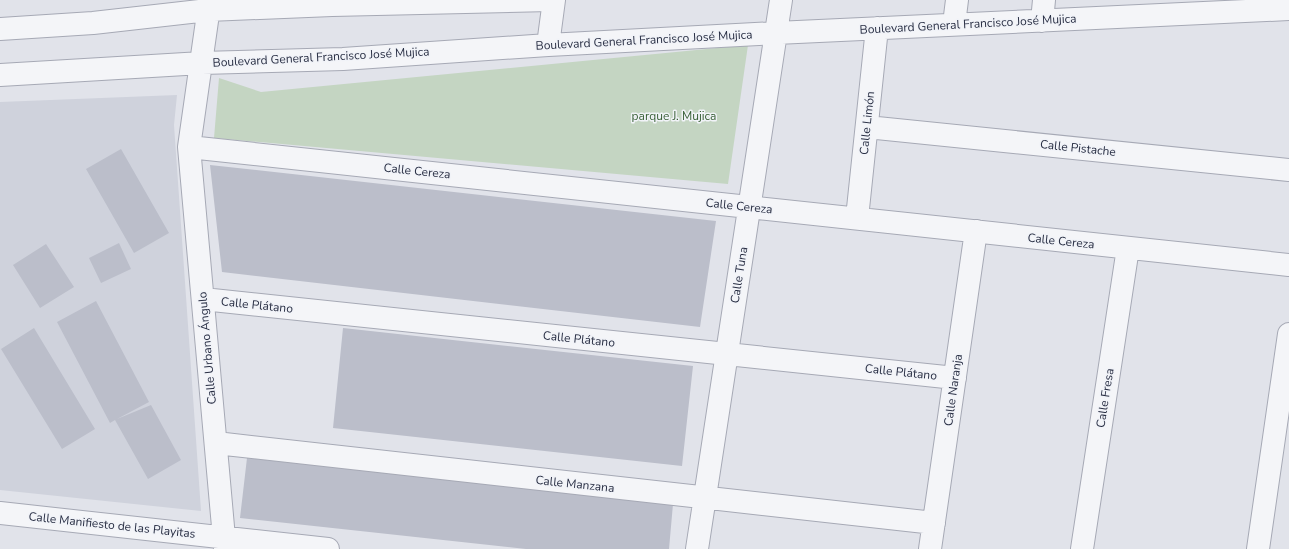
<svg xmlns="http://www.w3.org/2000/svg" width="1289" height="549" font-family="'Nunito Sans',sans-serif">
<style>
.built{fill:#cfd2dc}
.green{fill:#c4d5c2}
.building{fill:#bbbeca}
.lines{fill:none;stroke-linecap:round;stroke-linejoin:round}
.minor-casing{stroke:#a6a9b5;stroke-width:24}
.minor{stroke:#f4f5f8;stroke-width:22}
.labels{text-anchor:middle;stroke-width:3;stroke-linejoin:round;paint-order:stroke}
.street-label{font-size:12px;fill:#282e43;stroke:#f1f3f8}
.park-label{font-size:12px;fill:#375f35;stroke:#f1f3f8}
</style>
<rect width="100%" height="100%" fill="#e1e3ea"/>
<path class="built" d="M 177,95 L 174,125 L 201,511 L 0,490 L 0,102 Z"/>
<path class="green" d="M 748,45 L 728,184 L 214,138 L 219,78 L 261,92 Z"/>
<path class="building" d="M 121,149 L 169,233 L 134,253 L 86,169 Z
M 210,165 L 716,221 L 700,327 L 222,272 Z
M 119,243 L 131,269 L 101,283 L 89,258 Z
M 46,244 L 74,287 L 40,308 L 13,265 Z
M 96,301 L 149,402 L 117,419 L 151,405 L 181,460 L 148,479 L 115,420 L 110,423 L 57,322 Z
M 34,328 L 95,429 L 62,449 L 1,349 Z
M 343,328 L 693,366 L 682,466 L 333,428 Z
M 247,458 L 673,504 L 669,549 L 526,549 L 240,518 Z"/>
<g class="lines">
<g class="minor-casing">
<path id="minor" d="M 210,0 L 189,147 L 225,549
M 1042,21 L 1044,0
M 954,24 L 957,0
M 0,29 L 93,23 L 208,10 L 332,5 L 550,0
M 548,45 L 554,0
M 0,75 L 202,63 L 343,59 L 548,45 L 776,33 L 1289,9
M 867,127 L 1289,170
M 189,147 L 1289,265
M 857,218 L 877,28
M 203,299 L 955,378
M 216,443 L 934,523
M 0,513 L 328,549
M 697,549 L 781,0
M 930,549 L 976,231
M 1082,549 L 1128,248
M 1258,549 L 1289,334"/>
</g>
<use href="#minor" class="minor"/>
</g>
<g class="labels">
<g class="street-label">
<text transform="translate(968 24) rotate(-3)" y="4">Boulevard General Francisco José Mujica</text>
<text transform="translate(644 40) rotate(-3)" y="4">Boulevard General Francisco José Mujica</text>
<text transform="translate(321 57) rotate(-3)" y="4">Boulevard General Francisco José Mujica</text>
<text transform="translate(867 123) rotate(-84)" y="4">Calle Limón</text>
<text transform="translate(1078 148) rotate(6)" y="4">Calle Pistache</text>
<text transform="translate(417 171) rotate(6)" y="4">Calle Cereza</text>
<text transform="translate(739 206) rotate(6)" y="4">Calle Cereza</text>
<text transform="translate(1061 241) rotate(6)" y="4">Calle Cereza</text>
<text transform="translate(739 275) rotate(-81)" y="4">Calle Tuna</text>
<text transform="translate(257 305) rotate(6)" y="4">Calle Plátano</text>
<text transform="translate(579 339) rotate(6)" y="4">Calle Plátano</text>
<text transform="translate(207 348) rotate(-95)" y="4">Calle Urbano Ángulo</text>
<text transform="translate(901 372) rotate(6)" y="4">Calle Plátano</text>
<text transform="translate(953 390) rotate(-82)" y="4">Calle Naranja</text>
<text transform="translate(1105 398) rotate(-81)" y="4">Calle Fresa</text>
<text transform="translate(575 484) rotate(6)" y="4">Calle Manzana</text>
<text transform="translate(112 525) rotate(6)" y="4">Calle Manifiesto de las Playitas</text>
</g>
<g class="park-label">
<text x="674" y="120">parque J. Mujica</text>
</g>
</g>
</svg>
